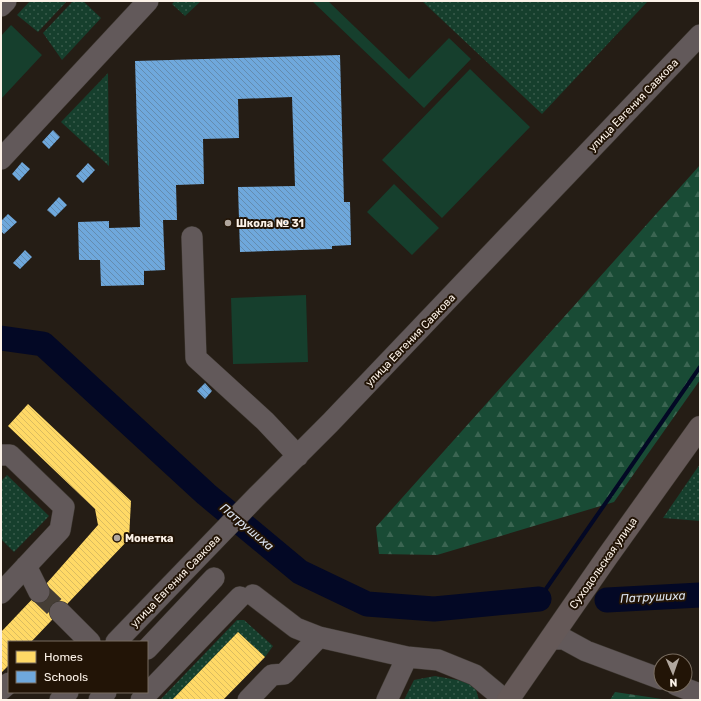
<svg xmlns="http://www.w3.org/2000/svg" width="701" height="701" font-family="Rubik,sans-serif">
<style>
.green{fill:url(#green-dots)}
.forest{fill:url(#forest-firs)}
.pitch{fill:#163f2d}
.homes{fill:url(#homes-back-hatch)}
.schools{fill:url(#schools-back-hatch)}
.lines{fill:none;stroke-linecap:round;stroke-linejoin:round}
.stream{stroke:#030825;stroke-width:4}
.river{stroke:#030825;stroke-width:25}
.minor-tunnel{stroke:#453d35;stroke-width:21;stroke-dasharray:21 10;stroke-linecap:butt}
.minor-casing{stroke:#3d3730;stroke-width:22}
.major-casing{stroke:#3d3730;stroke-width:23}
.minor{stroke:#62595a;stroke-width:21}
.major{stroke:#655958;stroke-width:22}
.poi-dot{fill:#b1a79e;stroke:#221406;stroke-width:1.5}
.labels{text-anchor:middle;stroke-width:4;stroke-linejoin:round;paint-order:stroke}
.street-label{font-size:11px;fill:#fcf2e8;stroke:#221406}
.poi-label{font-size:11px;font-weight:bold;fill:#fcf2e8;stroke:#221406;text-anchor:start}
.water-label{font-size:12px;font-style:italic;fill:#dce4f1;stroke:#221406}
</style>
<defs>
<pattern id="green-dots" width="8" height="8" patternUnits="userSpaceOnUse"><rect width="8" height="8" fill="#163f2d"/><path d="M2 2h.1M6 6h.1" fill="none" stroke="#395b4b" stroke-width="1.8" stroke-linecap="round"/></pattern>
<pattern id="forest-firs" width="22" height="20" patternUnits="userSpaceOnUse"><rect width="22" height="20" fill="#194b35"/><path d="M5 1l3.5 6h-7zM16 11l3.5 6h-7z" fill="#3b6552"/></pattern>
<pattern id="homes-back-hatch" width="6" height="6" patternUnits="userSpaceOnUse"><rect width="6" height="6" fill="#ffd966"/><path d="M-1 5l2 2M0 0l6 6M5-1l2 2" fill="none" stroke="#dbbc60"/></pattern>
<pattern id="schools-back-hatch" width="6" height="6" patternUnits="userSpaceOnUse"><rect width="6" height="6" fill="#6fa8dc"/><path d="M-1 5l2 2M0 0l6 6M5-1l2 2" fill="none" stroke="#648caf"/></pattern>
</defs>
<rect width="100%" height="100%" fill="#251d15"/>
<path class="green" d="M 30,1 L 67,1 L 38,32 L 17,15 Z
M 73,1 L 83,1 L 101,18 L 62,60 L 43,33 Z
M 175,1 L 201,1 L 185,16 L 172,4 Z
M 422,1 L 648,1 L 542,114 Z
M 108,73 L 109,166 L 61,122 Z
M 700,464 L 700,521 L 663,518 Z
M 7,475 L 49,516 L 14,552 L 1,539 L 1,481 Z
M 237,620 L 244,620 L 273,646 L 265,657 L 238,632 L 172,700 L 160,700 Z
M 435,676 L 474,683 L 479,700 L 404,700 L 414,680 Z"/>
<path class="forest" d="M 700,165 L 700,380 L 614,502 L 437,555 L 379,554 L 376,527 Z
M 615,692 L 662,699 L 662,700 L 610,700 Z"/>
<path class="pitch" d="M 312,1 L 328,1 L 409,79 L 449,38 L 471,59 L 424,108 Z
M 11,25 L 42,55 L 1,99 L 1,36 Z
M 470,69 L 530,127 L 442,218 L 382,160 Z
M 394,184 L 439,228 L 412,255 L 367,212 Z
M 306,295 L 308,362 L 233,364 L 231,298 Z"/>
<path class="homes" d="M 28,404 L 131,501 L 129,539 L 31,642 L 9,642 L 9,665 L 1,673 L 1,632 L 39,592 L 98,525 L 95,509 L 8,426 Z
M 238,632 L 265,657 L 223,700 L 172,700 Z"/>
<path class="schools" d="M 340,55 L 344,202 L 350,202 L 351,245 L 332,246 L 332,249 L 240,252 L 238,187 L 295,186 L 292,97 L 238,99 L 239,138 L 203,139 L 204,184 L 176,185 L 177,220 L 163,220 L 165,270 L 144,271 L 144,285 L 101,286 L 100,260 L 79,260 L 78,222 L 109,221 L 109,228 L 140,227 L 135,61 Z
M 53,130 L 60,137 L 49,149 L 42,142 Z
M 22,162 L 30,169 L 19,181 L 12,174 Z
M 88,163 L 95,170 L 83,183 L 76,176 Z
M 59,197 L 67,205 L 55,217 L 47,210 Z
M 8,214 L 17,222 L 4,234 L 1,231 L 1,221 Z
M 25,250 L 32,257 L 20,269 L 13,263 Z
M 205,383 L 212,391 L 205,399 L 197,391 Z"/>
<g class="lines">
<path class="stream" d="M 539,599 L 700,367"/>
<path class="river" d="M 1,338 L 43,344 L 206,494 L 300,572 L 367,604 L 434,609 L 539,599
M 607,600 L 700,595"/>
<path class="minor-tunnel" d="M 39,592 L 60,612"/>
<g class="minor-casing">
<path id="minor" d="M 1,6 L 6,1
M 1,159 L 148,1
M 192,237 L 196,358 L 265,421 L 298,456
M 1,455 L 10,455 L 64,507 L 60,530 L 1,593
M 26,566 L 39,592
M 253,595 L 296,628 L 319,637 L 407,657 L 438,660 L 475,675 L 505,700
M 60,612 L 90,642
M 550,639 L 564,639 L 586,651 L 661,679
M 116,642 L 257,496 L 330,423 L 700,35
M 147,649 L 214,578
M 676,685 L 700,694
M 1,690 L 9,683
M 60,700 L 68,692
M 99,700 L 106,692
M 141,700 L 240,597
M 248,700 L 272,675 L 284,674 L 319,637
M 387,700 L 407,657"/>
</g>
<g class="major-casing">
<path id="major" d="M 508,700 L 607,557 L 700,427"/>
</g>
<use href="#minor" class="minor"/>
<use href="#major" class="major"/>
</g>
<g class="poi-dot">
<circle cx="228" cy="223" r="4"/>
<circle cx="117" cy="538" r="4"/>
</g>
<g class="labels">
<g class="street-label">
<text transform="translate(633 105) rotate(-46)" y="4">улица Евгения Савкова</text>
<text transform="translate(410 340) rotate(-46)" y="4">улица Евгения Савкова</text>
<text transform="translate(603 563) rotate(-55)" y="4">Суходольская улица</text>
<text transform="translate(175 581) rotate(-46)" y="4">улица Евгения Савкова</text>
</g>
<g class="poi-label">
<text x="236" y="227">Школа № 31</text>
<text x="125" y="542">Монетка</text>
</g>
<g class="water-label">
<text transform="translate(247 527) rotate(40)" y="4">Патрушиха</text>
<text transform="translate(653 597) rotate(-3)" y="4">Патрушиха</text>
</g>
</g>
<rect width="701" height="701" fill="none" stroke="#fcf2e8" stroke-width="4"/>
<rect x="8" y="641" width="140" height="52" fill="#221406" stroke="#796d60"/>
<rect x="16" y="651" width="20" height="12" fill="#ffd966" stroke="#796d60"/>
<text x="44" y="661" font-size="12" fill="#fcf2e8">Homes</text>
<rect x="16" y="671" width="20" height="12" fill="#6fa8dc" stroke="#796d60"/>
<text x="44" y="681" font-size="12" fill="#fcf2e8">Schools</text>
<g transform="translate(673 673) rotate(178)"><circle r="19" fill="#221406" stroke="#796d60"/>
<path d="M0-3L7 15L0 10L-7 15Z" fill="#b1a79e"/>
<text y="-6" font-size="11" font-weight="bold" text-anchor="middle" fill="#fcf2e8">N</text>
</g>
</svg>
